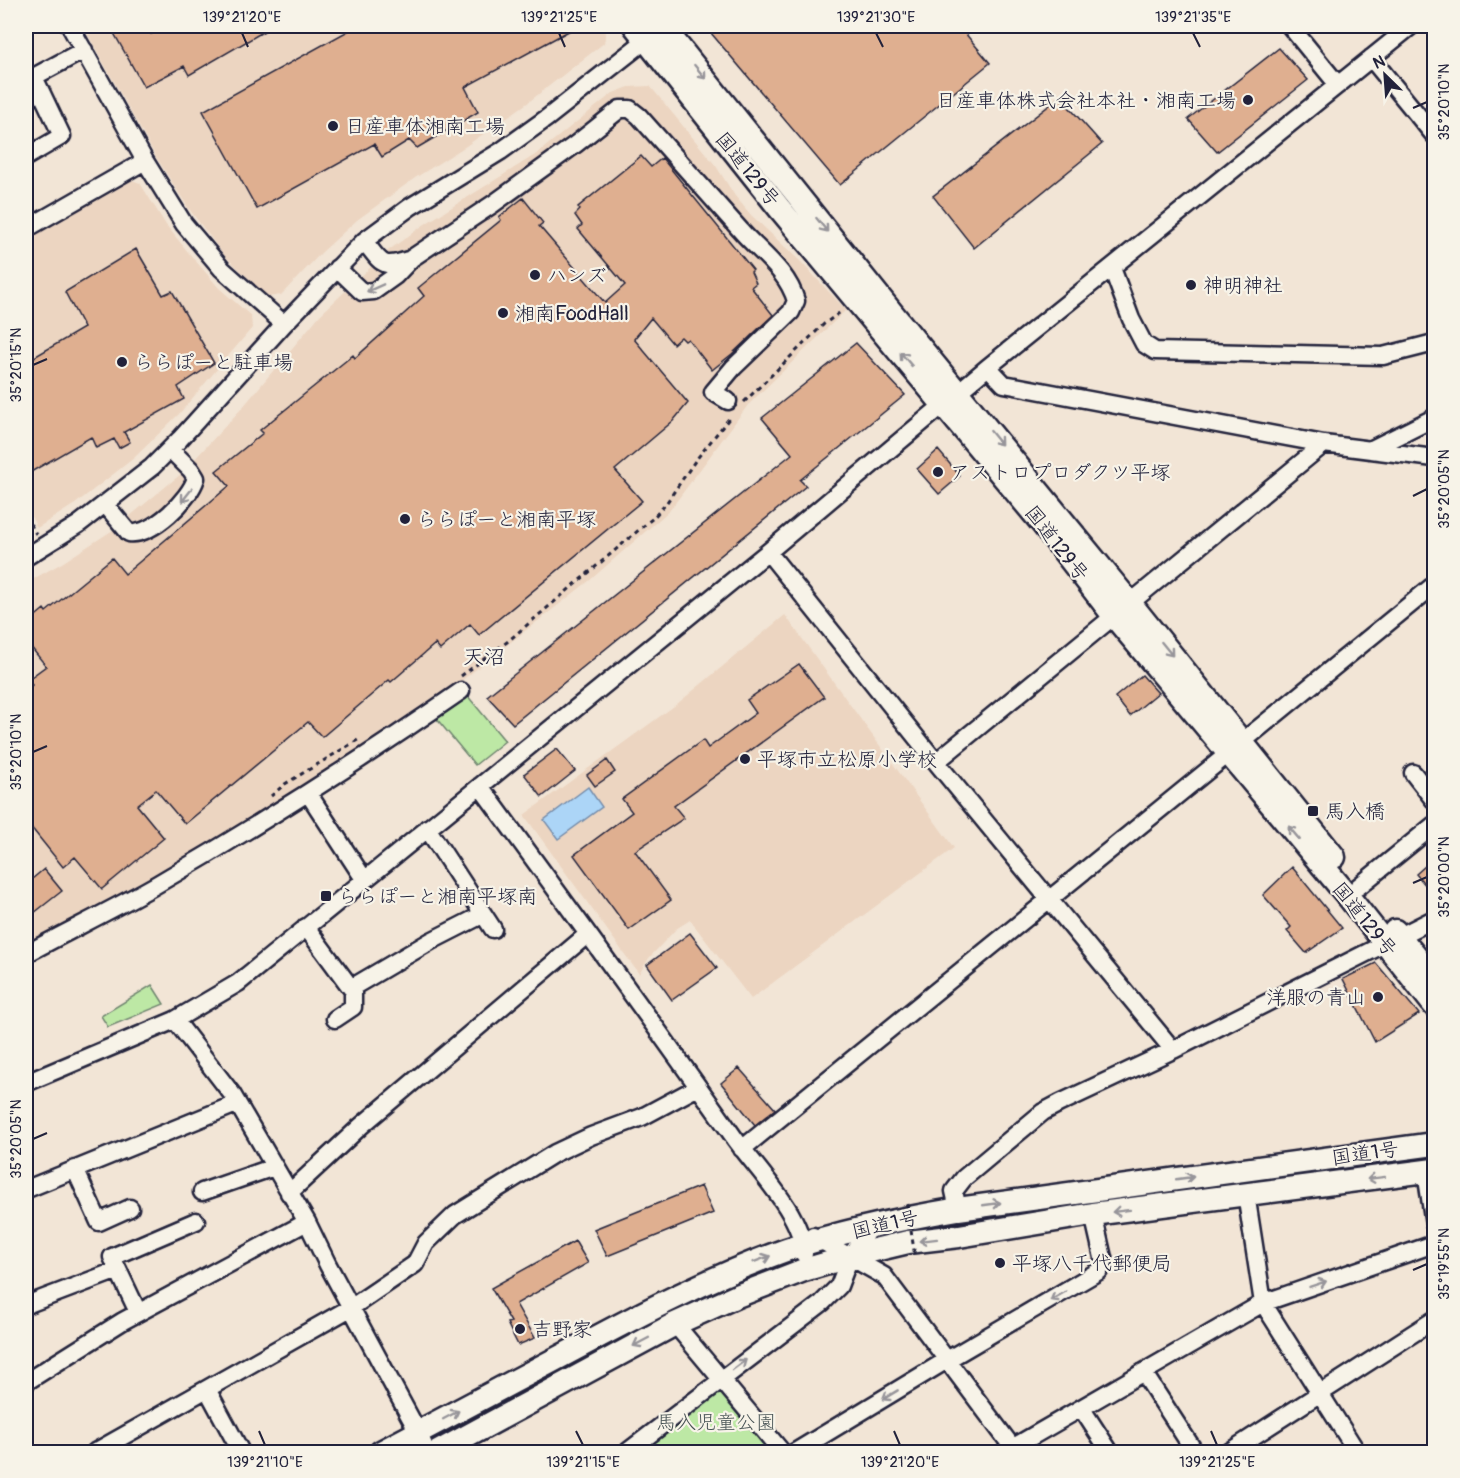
<svg xmlns="http://www.w3.org/2000/svg" width="1460" height="1478" font-family="Pangolin,'Klee One',sans-serif">
<style>
.built{fill:#ecd5c1}
.green{fill:#bde8a5;stroke:#708570;stroke-width:1.5}
.water{fill:#acd5f7;stroke:#758dac;stroke-width:1.5}
.building{fill:#dfaf90;stroke:#22223b;stroke-width:1.5}
.lines{fill:none;stroke-linecap:round;stroke-linejoin:round}
.minor-casing{stroke:#22223b;stroke-width:21}
.highway-casing{stroke:#22223b;stroke-width:27}
.path{stroke:#22223b;stroke-width:3;stroke-dasharray:4.5 4.5;stroke-linecap:butt}
.minor{stroke:#f7f3e8;stroke-width:16}
.highway{stroke:#f7f3e8;stroke-width:22}
.path-bridge{stroke:#22223b;stroke-width:3;stroke-dasharray:4.5 4.5;stroke-linecap:butt}
.oneway{stroke:#97959a}
.ticks{fill:none;stroke:#22223b;stroke-width:2}
.poi-dot{fill:#22223b;stroke:#f7f3e8;stroke-width:2}
.labels{text-anchor:middle;stroke-width:4.5;stroke-linejoin:round;paint-order:stroke}
.poi-label{font-size:20px;fill:#22223b;stroke:#f7f3e8;text-anchor:start}
.street-label{font-size:20px;fill:#22223b;stroke:#f7f3e8}
.park-label{font-size:20px;fill:#495456;stroke:#f7f3e8}
.neighbourhood-label{font-size:21px;fill:#22223b;stroke:#f7f3e8}
.neatline{fill:none;stroke:#22223b;stroke-width:2}
.ticks-label{font-size:15px;text-anchor:middle;fill:#22223b}
</style>
<rect width="100%" height="100%" fill="#f2e5d6"/>
<filter id="ink" filterUnits="userSpaceOnUse"><feTurbulence type="fractalNoise" baseFrequency=".0167" numOctaves="2"/><feDisplacementMap in="SourceGraphic" scale="12" xChannelSelector="R" yChannelSelector="G"/><feConvolveMatrix kernelMatrix="1 2 1 2 8 2 1 2 1" color-interpolation-filters="sRGB"/></filter>
<g filter="url(#ink)">
<path class="built" d="M 83,26 L 607,26 L 604,43 L 526,104 L 466,146 L 415,178 L 357,220 L 322,252 L 281,295 L 268,297 L 224,255 L 189,209 L 156,157 Z
M 650,86 L 716,166 L 735,196 L 751,215 L 801,262 L 846,310 L 748,405 L 670,510 L 589,581 L 419,714 L 217,838 L 26,948 L 26,583 L 62,563 L 113,530 L 181,474 L 242,408 L 320,315 L 389,250 L 425,224 L 535,155 L 613,93 L 629,87 Z
M 129,179 L 140,183 L 166,225 L 188,252 L 219,288 L 251,316 L 252,328 L 179,414 L 134,458 L 75,504 L 37,528 L 26,507 L 26,239 Z
M 785,615 L 954,848 L 751,999 L 690,920 L 676,929 L 649,958 L 639,974 L 524,815 L 677,704 Z"/>
<path class="green" d="M 466,694 L 505,741 L 475,765 L 436,718 Z
M 152,985 L 164,1004 L 108,1027 L 101,1016 Z
M 720,1380 L 782,1452 L 627,1452 Z"/>
<path class="water" d="M 588,787 L 602,807 L 558,839 L 544,820 Z"/>
<path class="building" d="M 110,26 L 146,26 L 151,34 L 168,26 L 273,26 L 189,75 L 184,66 L 144,87 Z
M 357,26 L 578,26 L 465,87 L 478,112 L 417,148 L 409,140 L 382,157 L 374,144 L 257,209 L 203,111 Z
M 705,26 L 959,26 L 990,63 L 840,185 Z
M 1279,48 L 1308,80 L 1217,152 L 1188,119 Z
M 1060,97 L 1102,144 L 974,248 L 933,196 Z
M 641,156 L 651,167 L 662,158 L 753,270 L 751,272 L 756,283 L 751,287 L 773,315 L 732,354 L 712,370 L 688,339 L 685,341 L 681,337 L 673,344 L 651,318 L 634,339 L 688,403 L 673,421 L 615,470 L 642,501 L 479,635 L 470,624 L 440,650 L 435,644 L 391,682 L 389,680 L 322,737 L 308,722 L 185,824 L 156,790 L 137,805 L 164,838 L 102,889 L 75,857 L 63,867 L 26,821 L 26,691 L 32,685 L 27,680 L 46,666 L 26,641 L 26,624 L 44,609 L 46,612 L 112,558 L 125,574 L 229,486 L 216,471 L 263,433 L 260,430 L 353,355 L 355,358 L 424,296 L 418,288 L 501,220 L 499,217 L 523,198 L 543,223 L 539,226 L 605,303 L 625,285 L 578,229 L 582,225 L 575,215 L 580,210 L 578,207 Z
M 136,249 L 163,295 L 172,291 L 214,363 L 178,387 L 184,399 L 124,432 L 130,442 L 119,448 L 114,439 L 96,448 L 91,437 L 31,472 L 26,462 L 26,378 L 30,375 L 26,367 L 31,364 L 29,360 L 84,328 L 65,292 Z
M 856,343 L 905,395 L 800,480 L 806,486 L 513,724 L 487,696 L 792,454 L 762,418 Z
M 938,450 L 960,476 L 939,494 L 917,469 Z
M 799,664 L 824,697 L 674,806 L 684,818 L 635,851 L 671,900 L 629,930 L 574,855 L 632,812 L 622,799 L 703,740 L 708,748 L 756,713 L 747,700 Z
M 1142,675 L 1158,693 L 1130,716 L 1115,697 Z
M 557,749 L 575,771 L 542,797 L 524,774 Z
M 607,760 L 615,772 L 595,786 L 587,775 Z
M 1434,858 L 1434,895 L 1416,874 Z
M 1292,867 L 1342,928 L 1306,953 L 1287,931 L 1291,927 L 1263,895 Z
M 44,869 L 62,891 L 34,913 L 26,902 L 26,884 Z
M 690,933 L 717,968 L 672,1000 L 647,965 Z
M 1376,963 L 1419,1014 L 1375,1042 L 1343,979 Z
M 739,1068 L 775,1109 L 755,1125 L 721,1083 Z
M 701,1186 L 713,1213 L 607,1256 L 594,1229 Z
M 575,1241 L 588,1263 L 516,1304 L 535,1338 L 518,1345 L 507,1323 L 511,1322 L 491,1288 Z"/>
<g class="lines">
<g class="minor-casing">
<path id="minor" d="M 70,26 L 145,161 L 184,224 L 222,269 L 284,324
M 1290,26 L 1338,85
M 1371,58 L 1434,135
M 26,81 L 84,50
M 26,157 L 62,136 L 34,77
M 26,229 L 145,161
M 364,241 C 383,265 381,269 411,259
M 337,268 L 362,292 L 374,291 L 395,276 L 412,258 L 493,204 L 576,144 L 620,109 L 630,109 L 639,116 C 674,155 708,194 743,233 C 762,254 788,272 796,301 L 791,312 L 733,368 L 713,392 L 728,401
M 1112,268 L 1131,319 L 1144,344 L 1155,351 L 1383,356 L 1434,343
M 988,367 L 1004,384 L 1324,444 L 1434,458
M 1370,450 L 1434,418
M 105,504 L 129,533 C 152,536 190,499 196,478 L 191,470 L 170,449
M 768,552 L 936,762 L 1173,1050
M 26,557 L 79,524 L 152,467 L 180,439 L 284,324 L 364,241 L 410,207 L 501,151 L 547,118 L 655,33
M 1130,603 L 1324,444
M 1242,742 L 1434,585
M 936,762 L 1114,616
M 1413,773 L 1434,800
M 480,786 C 565,902 650,1018 733,1136 C 756,1169 802,1213 804,1254
M 308,793 L 364,879
M 427,828 L 493,929
M 1358,887 L 1434,825
M 306,927 L 351,988 L 431,941 L 482,915
M 26,954 C 68,931 112,910 154,886 C 259,825 362,760 461,691
M 335,1019 L 353,1007 L 353,986
M 175,1020 L 232,1094 L 307,1222 L 328,1265 L 418,1432 L 427,1452
M 26,1083 L 175,1020 L 238,983 L 768,552 L 988,367 L 1411,26
M 742,1149 L 1228,754
M 75,1169 L 99,1222 L 130,1208
M 1426,1172 L 1434,1224
M 26,1185 L 27,1189 L 236,1104
M 202,1192 L 274,1167
M 289,1193 L 361,1126 L 588,934
M 1246,1194 L 1263,1303 L 1357,1452
M 958,1209 L 954,1191 L 964,1178 L 1043,1112 L 1060,1103 L 1173,1050 L 1434,919
M 813,1236 L 884,1276 L 1016,1452
M 26,1305 L 118,1270
M 138,1312 L 112,1257 L 196,1221
M 675,1324 L 782,1452
M 1143,1372 L 1195,1452
M 26,1382 L 123,1321 L 307,1222
M 207,1389 L 241,1452
M 1082,1409 L 1110,1452
M 95,1452 L 352,1307 L 415,1264 L 426,1243 L 455,1215 L 555,1153 L 591,1136 L 642,1117 L 698,1087
M 627,1452 L 822,1303 L 839,1286 L 850,1257 L 871,1225
M 795,1452 L 947,1360 L 1099,1271 L 1104,1262 L 1093,1214
M 1005,1452 L 1263,1303 L 1434,1244
M 1229,1452 L 1434,1320"/>
</g>
<g class="highway-casing">
<path id="highway" d="M 635,26 L 780,209 L 1042,523 L 1114,616 L 1347,895 L 1434,1005
M 662,26 L 892,313 L 1130,603 L 1334,857
M 1395,931 L 1434,979
M 381,1452 C 445,1418 509,1384 573,1350 C 642,1313 711,1277 786,1250 C 842,1231 899,1219 958,1209 L 1434,1144
M 438,1452 L 675,1324 L 737,1296 L 804,1270 L 862,1253 L 908,1242 L 959,1236 L 1093,1214 L 1434,1170"/>
</g>
<path class="path" d="M 744,402 L 824,324 L 842,311
M 26,516 L 36,534
M 461,676 L 507,642 L 653,518 L 665,505 L 695,461 L 731,416
M 271,796 L 285,784 L 361,738"/>
<use href="#minor" class="minor"/>
<use href="#highway" class="highway"/>
<path class="path-bridge" d="M 907,1204 L 915,1257"/>
</g>
<defs><path id="oneway-shaft" d="M-6 0H5M1.5-3L5.5 0L1.5 3" fill="none" stroke-width="1.6" stroke-linecap="round" stroke-linejoin="round" transform="scale(1.5)"/></defs>
<g class="oneway">
<use href="#oneway-shaft" transform="translate(700 72) rotate(51)"/>
<use href="#oneway-shaft" transform="translate(822 225) rotate(51)"/>
<use href="#oneway-shaft" transform="translate(375 288) rotate(156)"/>
<use href="#oneway-shaft" transform="translate(906 359) rotate(-130)"/>
<use href="#oneway-shaft" transform="translate(996 438) rotate(51)"/>
<use href="#oneway-shaft" transform="translate(187 495) rotate(128)"/>
<use href="#oneway-shaft" transform="translate(1167 649) rotate(51)"/>
<use href="#oneway-shaft" transform="translate(1294 833) rotate(-130)"/>
<use href="#oneway-shaft" transform="translate(1185 1178) rotate(-8)"/>
<use href="#oneway-shaft" transform="translate(1376 1178) rotate(173)"/>
<use href="#oneway-shaft" transform="translate(992 1204) rotate(-8)"/>
<use href="#oneway-shaft" transform="translate(1121 1211) rotate(173)"/>
<use href="#oneway-shaft" transform="translate(928 1240) rotate(173)"/>
<use href="#oneway-shaft" transform="translate(762 1259) rotate(-21)"/>
<use href="#oneway-shaft" transform="translate(1318 1284) rotate(-19)"/>
<use href="#oneway-shaft" transform="translate(1058 1296) rotate(150)"/>
<use href="#oneway-shaft" transform="translate(641 1342) rotate(152)"/>
<use href="#oneway-shaft" transform="translate(739 1365) rotate(-37)"/>
<use href="#oneway-shaft" transform="translate(890 1395) rotate(149)"/>
<use href="#oneway-shaft" transform="translate(451 1415) rotate(-28)"/>
</g>
</g>
<path class="ticks" d="M 242,33 L 248,47M 559,33 L 565,47M 876,33 L 883,47M 1193,33 L 1200,47M 1413,108 L 1427,102M 33,365 L 47,359M 1413,496 L 1427,489M 33,752 L 47,746M 1413,883 L 1427,877M 33,1139 L 47,1133M 1413,1270 L 1427,1264M 259,1431 L 265,1445M 576,1431 L 583,1445M 894,1431 L 900,1445M 1211,1431 L 1217,1445"/>
<g class="poi-dot">
<circle cx="1248" cy="100" r="6"/>
<circle cx="333" cy="126" r="6"/>
<circle cx="535" cy="275" r="6"/>
<circle cx="1191" cy="285" r="6"/>
<circle cx="503" cy="313" r="6"/>
<circle cx="122" cy="362" r="6"/>
<circle cx="938" cy="472" r="6"/>
<circle cx="405" cy="519" r="6"/>
<circle cx="745" cy="759" r="6"/>
<rect x="1307" y="805" width="12" height="12" rx="3"/>
<rect x="320" y="890" width="12" height="12" rx="3"/>
<circle cx="1378" cy="997" r="6"/>
<circle cx="1000" cy="1263" r="6"/>
<circle cx="520" cy="1329" r="6"/>
</g>
<g class="labels">
<g class="poi-label">
<text x="1236" y="107" text-anchor="end">日産車体株式会社本社・湘南工場</text>
<text x="345" y="133">日産車体湘南工場</text>
<text x="547" y="282">ハンズ</text>
<text x="1203" y="292">神明神社</text>
<text x="515" y="320">湘南FoodHall</text>
<text x="134" y="369">ららぽーと駐車場</text>
<text x="950" y="479">アストロプロダクツ平塚</text>
<text x="417" y="526">ららぽーと湘南平塚</text>
<text x="757" y="766">平塚市立松原小学校</text>
<text x="1325" y="818">馬入橋</text>
<text x="338" y="903">ららぽーと湘南平塚南</text>
<text x="1366" y="1004" text-anchor="end">洋服の青山</text>
<text x="1012" y="1270">平塚八千代郵便局</text>
<text x="532" y="1336">吉野家</text>
</g>
<g class="street-label">
<text transform="translate(748 169) rotate(51)" y="7">国道129号</text>
<text transform="translate(1057 543) rotate(52)" y="7">国道129号</text>
<text transform="translate(1365 919) rotate(51)" y="7">国道129号</text>
<text transform="translate(1365 1153) rotate(-8)" y="7">国道1号</text>
<text transform="translate(885 1224) rotate(-13)" y="7">国道1号</text>
</g>
<g class="park-label">
<text x="716" y="1429">馬入児童公園</text>
</g>
<g class="neighbourhood-label">
<text x="484" y="664">天沼</text>
</g>
</g>
<rect width="1460" height="1478" fill="none" stroke="#f7f3e8" stroke-width="66"/>
<g transform="translate(1385 75) rotate(335)" stroke="#f7f3e8" stroke-width="4.5" paint-order="stroke">
<path d="M0-4.5L10 22L0 15L-10 22Z" fill="#22223b"/>
<text y="-9" font-size="16" font-weight="bold" text-anchor="middle" fill="#22223b">N</text>
</g>
<rect x="33" y="33" width="1394" height="1412" class="neatline"/>
<g class="ticks-label">
<text x="242" y="22">139°21'20"E</text>
<text x="559" y="22">139°21'25"E</text>
<text x="876" y="22">139°21'30"E</text>
<text x="1193" y="22">139°21'35"E</text>
<text transform="translate(1444 102) rotate(-90)" y="5">35°20'10"N</text>
<text transform="translate(16 365) rotate(-90)" y="5">35°20'15"N</text>
<text transform="translate(1444 489) rotate(-90)" y="5">35°20'05"N</text>
<text transform="translate(16 752) rotate(-90)" y="5">35°20'10"N</text>
<text transform="translate(1444 877) rotate(-90)" y="5">35°20'00"N</text>
<text transform="translate(16 1139) rotate(-90)" y="5">35°20'05"N</text>
<text transform="translate(1444 1264) rotate(-90)" y="5">35°19'55"N</text>
<text x="265" y="1467">139°21'10"E</text>
<text x="583" y="1467">139°21'15"E</text>
<text x="900" y="1467">139°21'20"E</text>
<text x="1217" y="1467">139°21'25"E</text>
</g>
</svg>
